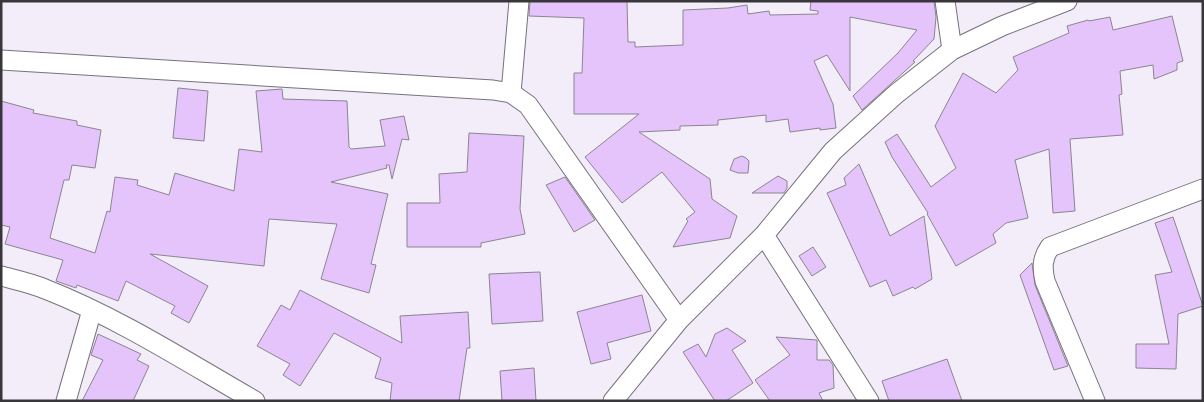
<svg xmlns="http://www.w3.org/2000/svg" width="1204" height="402" font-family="'DM Sans',sans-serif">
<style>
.building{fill:#e4c4fb;stroke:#8c8591}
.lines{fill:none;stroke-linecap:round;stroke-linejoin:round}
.street-casing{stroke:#78727d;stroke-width:21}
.street{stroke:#fff;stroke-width:19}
</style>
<rect width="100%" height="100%" fill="#f3ecf9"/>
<path class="building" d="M 530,1 L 627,1 L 628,42 L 635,42 L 635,47 L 683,45 L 683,10 L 728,8 L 747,5 L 748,14 L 769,11 L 770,15 L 818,14 L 818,11 L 810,10 L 811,1 L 934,1 L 936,17 L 934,39 L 913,61 L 915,62 L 862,110 L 853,96 L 898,53 L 917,30 L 850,17 L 850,91 L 827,55 L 814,61 L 833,104 L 836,128 L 820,130 L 820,128 L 790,132 L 788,119 L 766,122 L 766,115 L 718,120 L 718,125 L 680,126 L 680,130 L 639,132 L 710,179 L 712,199 L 737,216 L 730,238 L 673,247 L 688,221 L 686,219 L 695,212 L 662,172 L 622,203 L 585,157 L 639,114 L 574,114 L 574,73 L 582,73 L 584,18 L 529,16 Z
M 1172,16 L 1183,61 L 1177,63 L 1177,70 L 1154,79 L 1153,65 L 1120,71 L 1122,94 L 1119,95 L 1123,135 L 1070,139 L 1075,211 L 1053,213 L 1049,149 L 1015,160 L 1028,218 L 1006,223 L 993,234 L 996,243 L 956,266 L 927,214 L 928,213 L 892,157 L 885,142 L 897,134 L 931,187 L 956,168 L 935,126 L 963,73 L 996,93 L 1018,70 L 1013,57 L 1069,33 L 1067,26 L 1088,20 L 1089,21 L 1110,17 L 1113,30 Z
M 178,88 L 208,91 L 204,141 L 173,138 Z
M 282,89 L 283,99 L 347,101 L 349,147 L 351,149 L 385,146 L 380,120 L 404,116 L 409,140 L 402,139 L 392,179 L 389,165 L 386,165 L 387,168 L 331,182 L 388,194 L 371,264 L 376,265 L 369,293 L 321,279 L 337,224 L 269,219 L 264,266 L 150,254 L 208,286 L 189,323 L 171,313 L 175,306 L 126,281 L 118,301 L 77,285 L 76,288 L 56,281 L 63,260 L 5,244 L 10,227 L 1,225 L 1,101 L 34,110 L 33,113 L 77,121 L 77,125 L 101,130 L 95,168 L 72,165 L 69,180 L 64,180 L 50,238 L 95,253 L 107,211 L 110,212 L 115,177 L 138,180 L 137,185 L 169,195 L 175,173 L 234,191 L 239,149 L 262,152 L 256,91 Z
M 469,133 L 524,136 L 520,209 L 525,234 L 481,243 L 481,247 L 407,247 L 407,203 L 440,203 L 439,174 L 467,172 Z
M 742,156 L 746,158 L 749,161 L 748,173 L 738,173 L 730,170 L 734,159 Z
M 859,164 L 890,236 L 924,216 L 932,279 L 915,289 L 913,287 L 893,296 L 886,280 L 870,287 L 827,193 L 846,185 L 844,178 Z
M 778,176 L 787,181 L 787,188 L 784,193 L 752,193 Z
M 565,177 L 595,220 L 574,232 L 546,185 Z
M 1173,217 L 1203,306 L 1178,314 L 1176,369 L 1136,368 L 1136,344 L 1169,344 L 1155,275 L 1172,272 L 1155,223 Z
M 813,247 L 826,267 L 812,276 L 799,256 Z
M 1032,263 L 1035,285 L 1068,366 L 1054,370 L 1020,275 Z
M 540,272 L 543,321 L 492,324 L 489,274 Z
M 300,290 L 402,343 L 400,316 L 468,312 L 470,348 L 467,348 L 459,401 L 390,401 L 392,383 L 375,378 L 381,358 L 334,333 L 300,386 L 283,375 L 290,364 L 257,346 L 281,305 L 290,310 Z
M 642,295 L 651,331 L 607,343 L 611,359 L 591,364 L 577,312 Z
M 727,328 L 746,341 L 732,350 L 753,383 L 726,401 L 715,401 L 683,352 L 698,344 L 706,357 L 715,334 Z
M 98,334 L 141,354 L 137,360 L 149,366 L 133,401 L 82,401 L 103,360 L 91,355 Z
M 776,337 L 817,340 L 817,360 L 829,360 L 833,365 L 834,388 L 819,393 L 823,401 L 770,401 L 755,380 L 790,355 Z
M 947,359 L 962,401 L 889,401 L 882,381 Z
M 534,368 L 536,401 L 502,401 L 500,371 Z"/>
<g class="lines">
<g class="street-casing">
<path id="street" d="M 945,1 L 952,50
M 1,60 L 493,90 L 511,93 L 528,105 L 679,320
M 511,93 L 519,1
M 764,235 L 869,401
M 1,276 C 16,280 31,283 45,289 C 119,318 187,362 255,401
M 66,401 L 92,310
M 613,401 L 679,320 L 764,235 L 833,151 L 896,94 L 952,50 L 1002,26 L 1067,1
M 1095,401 L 1045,281 C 1042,268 1042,258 1050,247 L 1203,189"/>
</g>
<use href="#street" class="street"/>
</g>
<rect width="1204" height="402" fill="none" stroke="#39363b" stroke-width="5"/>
</svg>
